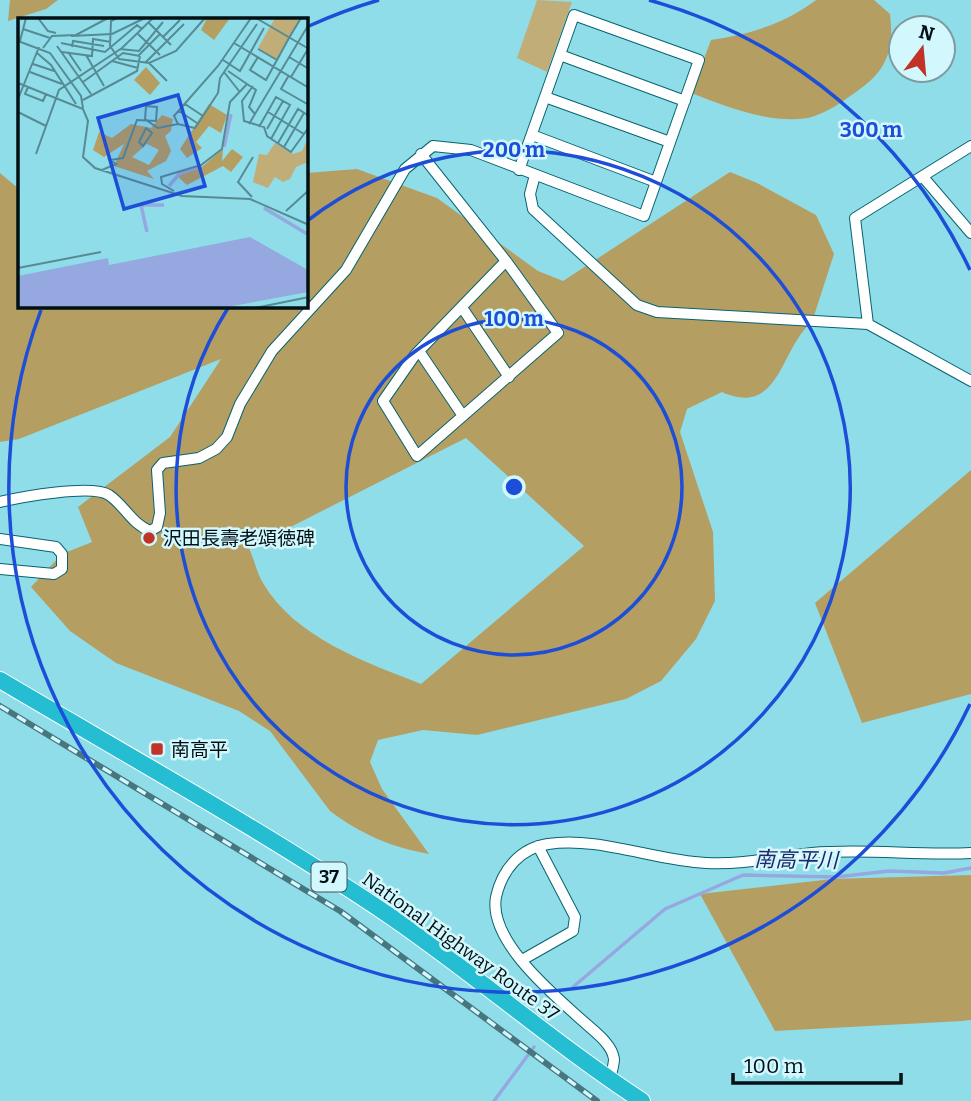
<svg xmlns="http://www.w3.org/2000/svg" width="971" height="1101" font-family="Bitter,'Noto Sans JP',serif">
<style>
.green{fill:#c1ad78}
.forest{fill:#b59e62;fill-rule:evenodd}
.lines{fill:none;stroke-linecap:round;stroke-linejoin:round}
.stream{stroke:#95a8df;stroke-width:3.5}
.minor-casing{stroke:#06636f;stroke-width:12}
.highway-casing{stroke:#fff;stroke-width:18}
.minor{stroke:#fff;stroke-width:10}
.highway{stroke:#25bdd2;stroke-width:16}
.rail-casing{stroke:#48767f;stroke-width:6}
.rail{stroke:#d2f7fd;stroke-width:3.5;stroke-dasharray:10;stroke-linecap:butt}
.ring{fill:none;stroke:#1d4ed8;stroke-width:3.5}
.poi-dot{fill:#c03326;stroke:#d2f7fd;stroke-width:2.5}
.labels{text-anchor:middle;stroke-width:5;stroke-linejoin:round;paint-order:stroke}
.shield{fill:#d2f7fd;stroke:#3f555a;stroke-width:2}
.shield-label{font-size:18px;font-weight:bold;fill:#001014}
.poi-label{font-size:19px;fill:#001014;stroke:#d2f7fd;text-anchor:start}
.street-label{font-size:19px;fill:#001014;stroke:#d2f7fd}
.water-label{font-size:21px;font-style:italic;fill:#1b2869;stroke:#d2f7fd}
.inset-river{fill:none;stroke:#95a8df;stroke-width:3.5}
.inset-road{fill:none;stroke:#568b94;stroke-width:2}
.view{fill:#1d4ed8;fill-opacity:0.15;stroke:#1d4ed8;stroke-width:3.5}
.inset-edge{fill:none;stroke:#001014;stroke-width:3.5}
.centre{fill:#1d4ed8;stroke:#d2f7fd;stroke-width:3.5}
.ring-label{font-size:21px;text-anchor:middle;font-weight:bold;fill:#1d4ed8;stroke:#d2f7fd;stroke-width:5;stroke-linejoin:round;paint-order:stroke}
</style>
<rect width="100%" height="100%" fill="#90ddea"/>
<path class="green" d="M 537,0 L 572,2 L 547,72 L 517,58 Z"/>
<path class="forest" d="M 10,0 L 58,0 L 46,9 L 8,21 Z
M 816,0 L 874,0 L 890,14 C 894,48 888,69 860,89 C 845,100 826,114 808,118 C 769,124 727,107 691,93 L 711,40 C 751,34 784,24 816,0 Z
M 357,169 L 437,198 L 538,271 L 563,281 L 730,172 L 757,183 L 816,215 L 834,254 L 812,322 C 780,348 780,418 722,392 L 687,409 L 680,432 L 713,532 L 715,601 L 696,639 L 661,681 L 626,699 L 477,735 L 423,730 L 378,740 L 370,762 L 382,789 L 429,854 C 390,847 361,834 330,811 L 270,731 L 239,711 L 116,663 L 70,631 L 31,587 L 62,554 L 92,542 L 78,507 L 170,437 L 221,359 L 19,439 L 0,442 L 0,173 L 19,189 L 19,306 L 306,306 L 306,173 ZM 466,438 L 584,546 L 421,684 C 366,662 295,638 263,583 C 257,573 254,559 249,548 Z
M 971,470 L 971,694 L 862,723 L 815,603 Z
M 971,875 L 971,1020 L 962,1021 L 775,1031 L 700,894 L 832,879 Z"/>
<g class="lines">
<path class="stream" d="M 573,987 L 665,909 L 743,875 L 836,877 L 889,871 L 944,873 L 971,868
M 554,1015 L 557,1011
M 494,1101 L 534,1047"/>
<g class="minor-casing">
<path id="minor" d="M 560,55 L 685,101
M 545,97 L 670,142
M 532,135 L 656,182
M 421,154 L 506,261
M 535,175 L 530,194 L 533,209 L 637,305 L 657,312 L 868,324 L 971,381
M 923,177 L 971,233
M 506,261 L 558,333 L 417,456 L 383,401 L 415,355 Z
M 463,309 L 509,377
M 868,324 L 855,218 L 971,146
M 419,351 L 463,416
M 0,502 C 21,497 92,484 109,495 C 125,506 131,523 150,531 L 157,527 L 160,513 L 157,470 L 163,463 L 199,458 L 216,449 L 227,437 L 240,404 L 272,351 L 346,270 L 405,169 L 433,146 L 471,150 L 644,216 L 699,60 L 574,15 L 519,170
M 0,539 L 56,547 L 62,554 L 62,569 L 54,574 L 0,569
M 522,960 L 573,931 L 575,917 L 538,846
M 610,1080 C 611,1074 614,1065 614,1059 C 612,1044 595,1032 584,1022 C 554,995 488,941 496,897 C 502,870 520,848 548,844 C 597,836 656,861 706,863 C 742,865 776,857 812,853 C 865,848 918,856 971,853"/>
</g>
<g class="highway-casing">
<path id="highway" d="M 0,680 C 130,757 264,831 390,916 C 476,975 555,1044 642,1101"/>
</g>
<use href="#minor" class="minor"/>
<use href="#highway" class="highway"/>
<g class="rail-casing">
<path id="rail" d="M 0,706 L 340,911 L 597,1101"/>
</g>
<use href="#rail" class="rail"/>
</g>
<g class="ring">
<circle cx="514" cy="487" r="168"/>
<path d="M307 221A337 337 0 1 1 228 308"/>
<path d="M970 704A505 505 0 0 1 41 310M309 26A505 505 0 0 1 379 0M649 0A505 505 0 0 1 970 270"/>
</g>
<g class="poi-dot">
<circle cx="149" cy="538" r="7"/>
<rect x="150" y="742" width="14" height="14" rx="3.5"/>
</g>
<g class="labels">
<rect class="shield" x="311.5" y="862.5" width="35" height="29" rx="5"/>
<g class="shield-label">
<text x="329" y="883">37</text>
</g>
<g class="poi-label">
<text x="163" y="545">沢田長壽老頌徳碑</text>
<text x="171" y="756">南高平</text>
</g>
<g class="street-label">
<text transform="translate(461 946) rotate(36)" y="7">National Highway Route 37</text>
</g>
<g class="water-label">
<text transform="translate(796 860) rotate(1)" y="7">南高平川</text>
</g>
</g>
<g transform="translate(18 18)">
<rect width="290" height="290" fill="#90ddea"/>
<path d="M 257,0 L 281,2 L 259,42 L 240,30 ZM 290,120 L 290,144 L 278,149 L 272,161 L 265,164 L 257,159 L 250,170 L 235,164 L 241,136 L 249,137 L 257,125 L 275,136 L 284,133 Z" fill="#c1ad78"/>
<path d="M 189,0 L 212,0 L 196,22 L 183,12 ZM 128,49 L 142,65 L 132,77 L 116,62 ZM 191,86 L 209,97 L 203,115 L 191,108 L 178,124 L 184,130 L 169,140 L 162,131 ZM 144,97 L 155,101 L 153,113 L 147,118 L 153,133 L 148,143 L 129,153 L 136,161 L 96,148 L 106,126 L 86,139 L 75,132 L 81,114 L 94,120 L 113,106 L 133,110 ZM 129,126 L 141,132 L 131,147 L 114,139 ZM 205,131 L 204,143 L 214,131 L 225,139 L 213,154 L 205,148 L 169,167 L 159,158 L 185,148 Z" fill="#b59e62" fill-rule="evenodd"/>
<path d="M 232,219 L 290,252 L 290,274 L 204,290 L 0,290 L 0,258 L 90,240 L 91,247 Z" fill="#95a8df"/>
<path class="inset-river" d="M 206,129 L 213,96M 151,168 L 162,155 L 181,149M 246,190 L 291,217M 129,214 L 123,187 L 146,187"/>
<path class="inset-road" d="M 20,0 L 30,13 L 38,15M 99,0 L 93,3 L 92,28 L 97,35 L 101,41 L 131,45 L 158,33 L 187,0M 238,0 L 291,31M 131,5 L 153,27M 5,11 L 32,20M 120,16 L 142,37M 53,18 L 94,16 L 127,0M 145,19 L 162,2M 271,20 L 283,0M 0,23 L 32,35 L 63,78 L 65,90M 2,23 L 8,0M 43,25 L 87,34 L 119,7 L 124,11M 216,25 L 291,70M 39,28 L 73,76M 54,29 L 55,23 L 86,28M 25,30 L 34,18 L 58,17 L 90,0M 102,31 L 121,33 L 145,4M 240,31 L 259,42M 44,34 L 74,38 L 75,21 L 93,24M 50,34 L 63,53M 19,35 L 33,47 L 58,86M 68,37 L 86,68M 121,37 L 142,16M 240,39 L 232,52 L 248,62 L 271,20M 271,39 L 291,51M 205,42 L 222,53 L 246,10M 94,43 L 120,50M 127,45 L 166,6M 131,45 L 149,63M 15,46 L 36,53M 210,53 L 229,66M 12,54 L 44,66M 206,54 L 221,73M 271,57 L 263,71 L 291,87M 273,59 L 290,31M 65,64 L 105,35 L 122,38M 0,65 L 65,91 L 70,103 L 65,139 L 77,150 L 164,178 L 232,181 L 291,207M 235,68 L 224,83 L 226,103 L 246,109 L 249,118 L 273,134 L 291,109M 10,69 L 7,76 L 25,83 L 28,76M 0,81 L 21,29M 65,82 L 119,53 L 122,38M 167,86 L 185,98M 161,93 L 179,105M 0,94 L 28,108M 250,94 L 286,116M 128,102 L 140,110 L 160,106 L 177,110 L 200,75 L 202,60 L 239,6M 160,106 L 156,98 L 200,48 L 233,0M 231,106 L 291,6M 241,109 L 258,79 L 272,87 L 253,121M 128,110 L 134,115 L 125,128 L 121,124 ZM 249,111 L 265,83M 260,125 L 280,91 L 291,98M 266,129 L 286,95M 18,136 L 41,72 L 104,30 L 135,0M 84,152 L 98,146 L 92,142 L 105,140 L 119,102 L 138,103 L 139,89 L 128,88 L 127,102M 156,173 L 144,166 L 143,159 L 183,147 L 204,131 L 212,84 L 229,66 L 238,72 L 231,89 L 237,96M 234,179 L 220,164 L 235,139M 268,193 L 291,172M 0,250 L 83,234M 237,290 L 291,279"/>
<path class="view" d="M 160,77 L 187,168 L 106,191 L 80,100 Z"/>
<rect width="290" height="290" class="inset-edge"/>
</g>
<circle cx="514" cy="487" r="10" class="centre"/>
<g class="ring-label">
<text x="871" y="137">300 m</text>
<text x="514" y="157">200 m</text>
<text x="514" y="326">100 m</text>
</g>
<g transform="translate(922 49) rotate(16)"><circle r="33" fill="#d2f7fd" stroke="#7e9ba0" stroke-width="2"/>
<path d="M0-5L12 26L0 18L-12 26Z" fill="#c03326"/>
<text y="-10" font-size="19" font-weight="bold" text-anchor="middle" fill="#001014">N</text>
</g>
<path d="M733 1073v10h168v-10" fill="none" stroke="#001014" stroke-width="3.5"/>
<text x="744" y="1073" font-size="21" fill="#001014" stroke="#d2f7fd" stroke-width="5" paint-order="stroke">100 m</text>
</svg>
